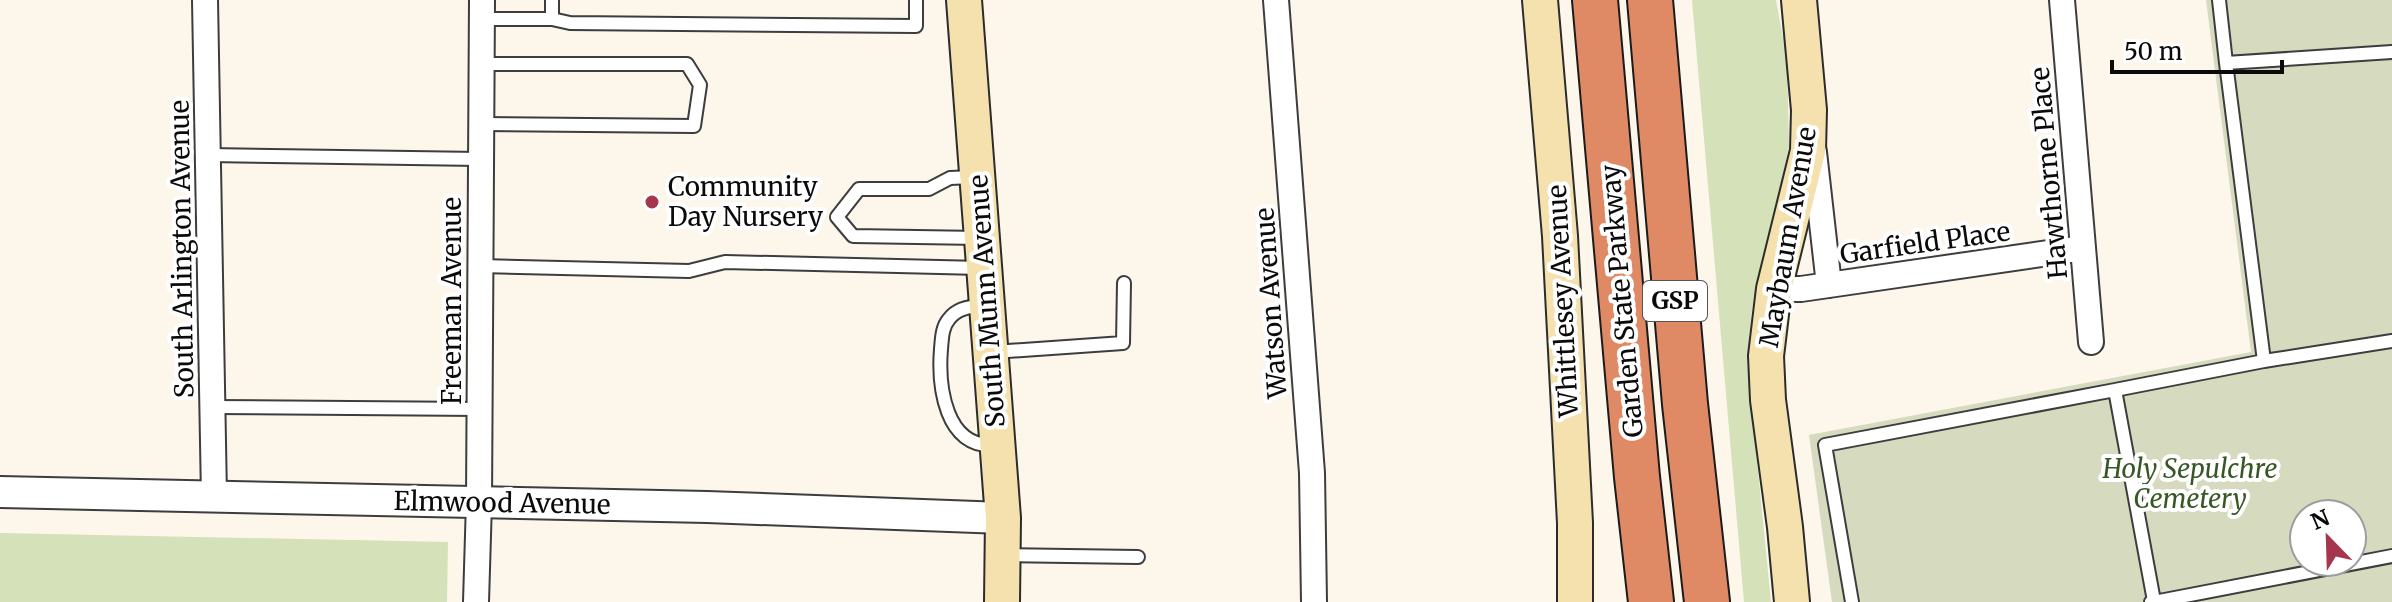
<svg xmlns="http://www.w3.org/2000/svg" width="2392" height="602" font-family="Merriweather,serif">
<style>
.green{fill:#d4e1b9}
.cemetery{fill:#d6dabf;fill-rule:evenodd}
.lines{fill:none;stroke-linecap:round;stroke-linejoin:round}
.service-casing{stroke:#3d3d3d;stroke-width:16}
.minor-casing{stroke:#3d3d3d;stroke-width:28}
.tertiary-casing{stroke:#3d3d3d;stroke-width:34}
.secondary-casing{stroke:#2c2c2c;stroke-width:38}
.motorway-casing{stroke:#1b1b1b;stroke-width:48}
.service{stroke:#fff;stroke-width:12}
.minor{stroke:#fff;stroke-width:24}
.tertiary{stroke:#fff;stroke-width:30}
.secondary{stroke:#f4e1ae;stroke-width:34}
.motorway{stroke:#e08a65;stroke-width:44}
.poi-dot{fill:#a6364d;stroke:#fff;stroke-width:3}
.labels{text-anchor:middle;stroke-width:8;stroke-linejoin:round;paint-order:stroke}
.shield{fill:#fff;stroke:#545454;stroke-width:2}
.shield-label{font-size:24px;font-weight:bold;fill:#0a0a0a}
.street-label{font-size:26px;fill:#0a0a0a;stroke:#fff}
.poi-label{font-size:26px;fill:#0a0a0a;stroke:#fff;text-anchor:start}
.park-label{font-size:26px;font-style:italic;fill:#375825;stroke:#fff}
</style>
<rect width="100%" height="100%" fill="#fcf6eb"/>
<path class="green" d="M 1692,0 L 1776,0 L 1787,59 L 1789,147 L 1752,310 L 1747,360 L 1771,602 L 1744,602 Z
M 0,533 L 448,542 L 447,602 L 0,602 Z"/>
<path class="cemetery" d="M 2206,0 L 2392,0 L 2392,602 L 1832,602 L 1809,435 L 2251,352 ZM 2304,514 L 2352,514 L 2352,562 L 2304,562 Z"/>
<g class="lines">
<g class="service-casing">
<path id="service" d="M 552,0 L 552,19
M 2219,0 L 2226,63 L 2392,52
M 482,19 L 552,19 L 570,23 L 916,26 L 916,0
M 2226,63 L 2264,361
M 481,124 L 694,126 L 700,85 L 687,64 L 481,64
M 208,155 L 480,159
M 974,177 L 950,178 L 929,189 L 859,189 L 837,217 L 853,236 L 980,238
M 480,266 L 689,271 L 725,262 L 981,268
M 983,306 C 971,306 957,308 949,319 C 942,327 942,338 941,349 C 938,386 945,449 995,445
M 994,352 L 1123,343 L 1124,283
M 2115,390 L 2264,361 L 2392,341
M 213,407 L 480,409
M 1007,555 L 1138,557
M 1852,602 L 1825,445 L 2115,390 L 2154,601 L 2151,602
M 2154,602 L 2392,556"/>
</g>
<g class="minor-casing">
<path id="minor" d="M 205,0 L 214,497
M 1276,0 L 1312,473 L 1314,602
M 2062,0 L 2091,342
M 1814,152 L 1829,285
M 1774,289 L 1801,289 L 2083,248
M 476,602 L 479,502 L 482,0"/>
</g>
<g class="tertiary-casing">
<path id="tertiary" d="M 0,492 L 707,507 L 1003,518"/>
</g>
<g class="secondary-casing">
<path id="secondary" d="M 964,0 L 1003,518 L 1002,602
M 1540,0 L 1560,236 L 1575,523 L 1575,602
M 1792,602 L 1785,527 L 1768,400 L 1766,356 L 1774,289 L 1808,151 L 1809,110 L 1799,0"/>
</g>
<g class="motorway-casing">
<path id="motorway" d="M 1595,0 L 1637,477 L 1651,602
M 1650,0 L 1685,404 L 1707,602"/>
</g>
<use href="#service" class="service"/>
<use href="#minor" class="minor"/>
<use href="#tertiary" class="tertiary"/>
<use href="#secondary" class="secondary"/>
<use href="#motorway" class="motorway"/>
</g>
<circle class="poi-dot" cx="652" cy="202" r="8"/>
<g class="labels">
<rect class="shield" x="1643" y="281" width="64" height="40" rx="6"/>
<g class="shield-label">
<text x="1675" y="309">GSP</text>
</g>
<g class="street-label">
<text transform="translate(2049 173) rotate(-95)" y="9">Hawthorne Place</text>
<text transform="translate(1788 237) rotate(-80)" y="9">Maybaum Avenue</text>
<text transform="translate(1925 243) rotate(-8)" y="9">Garfield Place</text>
<text transform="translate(182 249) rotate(-91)" y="9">South Arlington Avenue</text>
<text transform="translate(452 301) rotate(-90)" y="9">Freeman Avenue</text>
<text transform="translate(987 301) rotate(-94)" y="9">South Munn Avenue</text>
<text transform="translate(1563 301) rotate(-93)" y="9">Whittlesey Avenue</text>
<text transform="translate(1622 301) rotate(-95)" y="9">Garden State Parkway</text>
<text transform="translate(1271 303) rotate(-94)" y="9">Watson Avenue</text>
<text transform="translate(502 503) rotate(1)" y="9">Elmwood Avenue</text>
</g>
<g class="poi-label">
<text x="668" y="196">Community<tspan x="668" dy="30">Day Nursery</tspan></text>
</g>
<g class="park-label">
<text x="2190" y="478">Holy Sepulchre<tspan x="2190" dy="30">Cemetery</tspan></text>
</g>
</g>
<g transform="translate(2328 538) rotate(337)"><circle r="38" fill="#ffffff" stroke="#9d9d9d" stroke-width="2"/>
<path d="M0-6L14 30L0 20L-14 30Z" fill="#a6364d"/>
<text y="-12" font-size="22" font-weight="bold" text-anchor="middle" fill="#0a0a0a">N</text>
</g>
<path d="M2112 60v12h170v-12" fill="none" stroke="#0a0a0a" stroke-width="4"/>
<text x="2124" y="60" font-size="24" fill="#0a0a0a" stroke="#ffffff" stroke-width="6" paint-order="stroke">50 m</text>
</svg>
